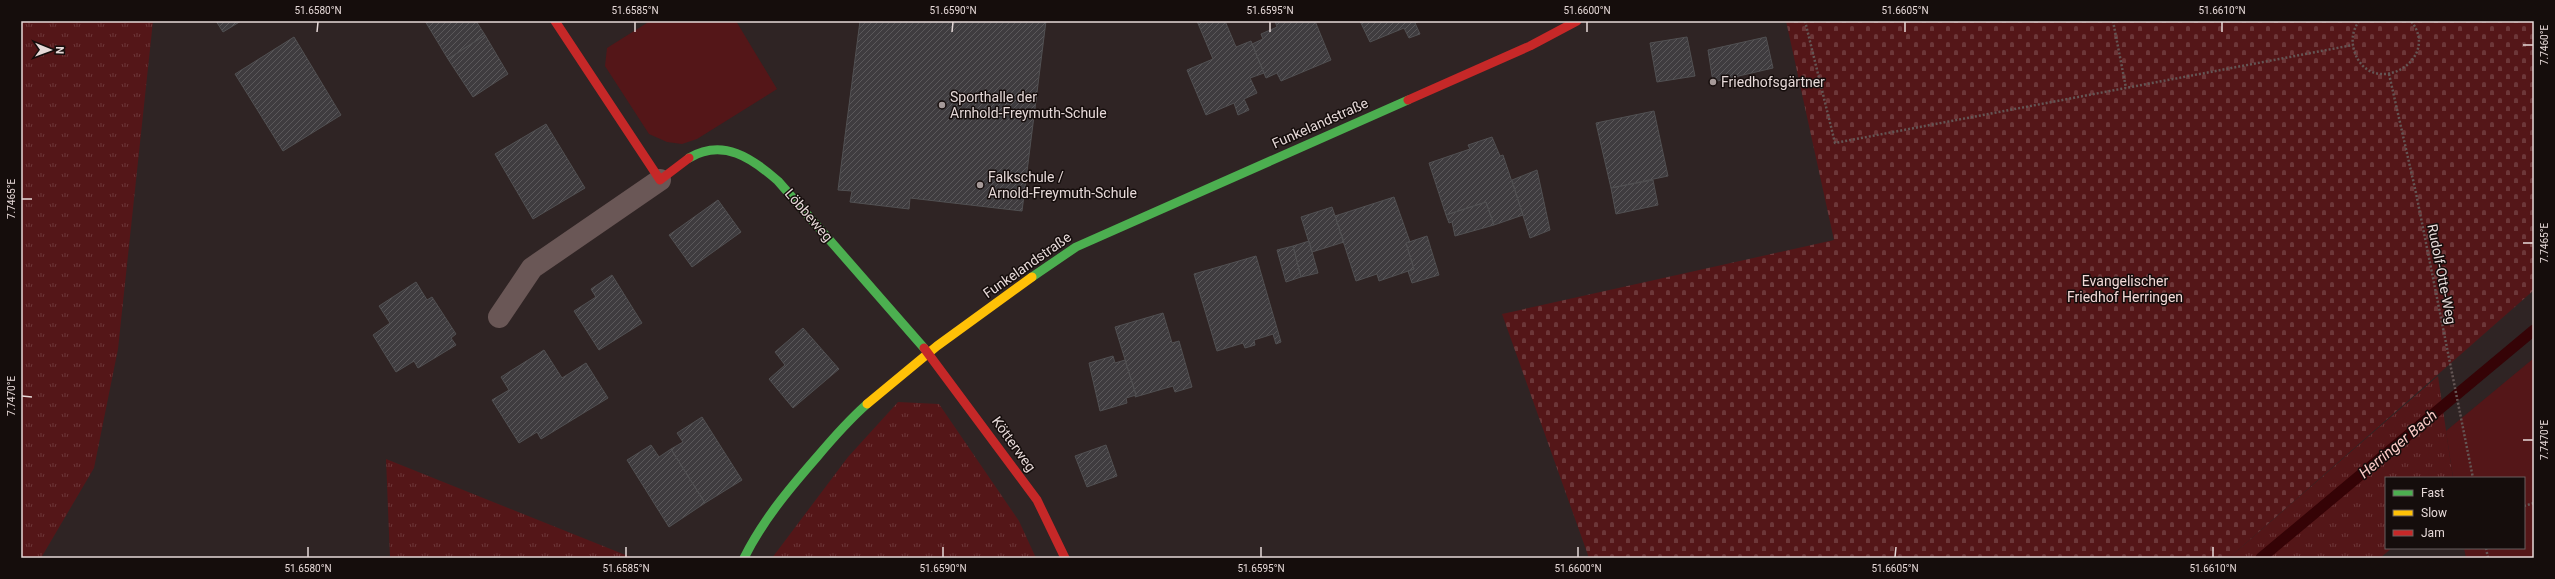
<svg xmlns="http://www.w3.org/2000/svg" width="2555" height="579" font-family="Roboto,sans-serif">
<style>
.grass{fill:url(#grass-tufts)}
.cemetery{fill:url(#cemetery-stones)}
.park{fill:#541618}
.lines{fill:none;stroke-linecap:round;stroke-linejoin:round}
.stream{stroke:#350306;stroke-width:11}
.building{fill:url(#building-hatch);stroke:#515052}
.path{stroke:#645655;stroke-width:2.5;stroke-dasharray:2 2;stroke-linecap:butt}
.street{stroke:#6a5756;stroke-width:22}
.fast{stroke:#4caf50;stroke-width:9}
.slow{stroke:#ffc107;stroke-width:9}
.jam{stroke:#c62828;stroke-width:9}
.ticks{fill:none;stroke:#e6d9d8;stroke-width:1.5}
.poi-dot{fill:#a69a99;stroke:#150d0c;stroke-width:1.5}
.labels{text-anchor:middle;stroke-width:3;stroke-linejoin:round;paint-order:stroke}
.poi-label{font-size:14px;fill:#e6d9d8;stroke:#150d0c;text-anchor:start}
.street-label{font-size:14px;fill:#e6d9d8;stroke:#150d0c}
.park-label{font-size:14px;fill:#f2d9d7;stroke:#150d0c}
.water-label{font-size:15px;font-style:italic;fill:#fccbc7;stroke:#150d0c}
.neatline{fill:none;stroke:#e6d9d8;stroke-width:1.5}
.ticks-label{font-size:10px;text-anchor:middle;fill:#e6d9d8}
</style>
<defs>
<pattern id="grass-tufts" width="24" height="20" patternUnits="userSpaceOnUse"><rect width="24" height="20" fill="#541618"/><path d="M3 7l-1-3M5 7V3M7 7l1-3M15 17l-1-3M17 17v-4M19 17l1-3" fill="none" stroke="#6d3739"/></pattern>
<pattern id="cemetery-stones" width="16" height="16" patternUnits="userSpaceOnUse"><rect width="16" height="16" fill="#541618"/><path d="M2 7V4a2 2 0 0 1 4 0v3zM10 15v-3a2 2 0 0 1 4 0v3z" fill="#6d3739"/></pattern>
<pattern id="building-hatch" width="6" height="6" patternUnits="userSpaceOnUse"><rect width="6" height="6" fill="#3f3c3f"/><path d="M-1 1l2-2M0 6l6-6M5 7l2-2" fill="none" stroke="#5b585a"/></pattern>
</defs>
<rect width="100%" height="100%" fill="#2f2424"/>
<path class="grass" d="M 21,21 L 153,21 L 118,349 L 94,468 L 41,558 L 21,558 Z
M 2438,376 L 2453,478 L 2386,478 L 2386,548 L 2392,548 L 2380,558 L 2229,558 Z
M 898,402 L 939,404 L 1019,521 L 1036,558 L 772,558 L 848,457 Z
M 386,459 L 633,558 L 390,558 Z"/>
<path class="cemetery" d="M 1786,21 L 2534,21 L 2534,290 L 2229,558 L 1589,558 L 1502,314 L 1834,240 Z"/>
<path class="park" d="M 650,21 L 736,21 L 777,89 L 697,139 L 682,144 L 667,142 L 649,134 L 605,66 L 607,48 Z
M 2534,358 L 2534,558 L 2466,558 L 2464,548 L 2524,548 L 2524,478 L 2453,478 L 2446,431 Z"/>
<g class="lines">
<path class="stream" d="M 2261,558 L 2534,330"/>
</g>
<path class="building" d="M 216,21 L 241,21 L 223,32 Z
M 425,21 L 476,21 L 485,35 L 448,59 Z
M 860,21 L 1046,21 L 1022,211 L 910,198 L 909,209 L 850,202 L 852,191 L 838,190 Z
M 1197,21 L 1225,21 L 1236,47 L 1251,41 L 1264,73 L 1250,78 L 1257,93 L 1244,99 L 1249,110 L 1238,115 L 1234,103 L 1206,115 L 1187,70 L 1213,59 Z
M 1275,21 L 1315,21 L 1331,60 L 1281,81 L 1277,73 L 1266,78 L 1252,44 L 1263,39 L 1261,34 L 1277,27 Z
M 1360,21 L 1420,21 L 1415,23 L 1420,34 L 1409,38 L 1404,28 L 1370,42 Z
M 485,35 L 508,74 L 473,97 L 448,59 Z
M 294,37 L 341,115 L 283,151 L 235,74 Z
M 1687,37 L 1695,76 L 1657,82 L 1650,43 Z
M 1766,37 L 1773,68 L 1713,82 L 1708,50 Z
M 1654,111 L 1668,176 L 1611,188 L 1596,123 Z
M 546,124 L 585,188 L 533,219 L 495,154 Z
M 1492,137 L 1500,156 L 1503,155 L 1523,215 L 1494,225 L 1486,202 L 1446,215 L 1429,163 L 1470,149 L 1468,145 Z
M 1537,170 L 1550,230 L 1530,238 L 1512,180 Z
M 1653,180 L 1658,205 L 1616,214 L 1611,188 Z
M 1394,197 L 1410,242 L 1406,243 L 1414,269 L 1379,281 L 1377,274 L 1356,281 L 1335,216 Z
M 718,200 L 741,232 L 692,267 L 669,235 Z
M 1486,202 L 1494,225 L 1455,236 L 1452,222 L 1449,223 L 1446,215 Z
M 1332,207 L 1344,242 L 1312,252 L 1301,217 Z
M 1427,236 L 1439,275 L 1412,283 L 1408,271 L 1414,269 L 1406,243 Z
M 1309,241 L 1318,273 L 1301,277 L 1293,246 Z
M 1293,246 L 1301,277 L 1286,282 L 1277,250 Z
M 1256,256 L 1281,342 L 1276,344 L 1273,334 L 1254,340 L 1255,345 L 1245,348 L 1243,343 L 1217,351 L 1194,274 Z
M 612,275 L 642,323 L 599,350 L 574,311 L 596,297 L 591,289 Z
M 416,282 L 427,300 L 432,297 L 456,334 L 451,338 L 456,345 L 418,368 L 414,361 L 396,372 L 373,335 L 390,323 L 379,306 Z
M 1163,313 L 1172,343 L 1179,341 L 1192,387 L 1175,392 L 1173,386 L 1135,397 L 1136,395 L 1115,327 Z
M 803,328 L 839,369 L 793,408 L 769,379 L 785,365 L 775,352 Z
M 544,350 L 562,378 L 586,363 L 608,398 L 541,439 L 537,432 L 519,443 L 492,400 L 509,390 L 501,377 Z
M 1113,356 L 1115,363 L 1125,360 L 1136,395 L 1126,398 L 1127,403 L 1100,411 L 1089,363 Z
M 702,417 L 742,480 L 705,503 L 671,449 L 683,442 L 677,433 Z
M 651,445 L 659,457 L 671,449 L 705,503 L 669,527 L 627,460 Z
M 1106,445 L 1117,476 L 1087,487 L 1075,456 Z"/>
<g class="lines">
<path class="path" d="M 1805,21 L 1835,143 L 2353,45
M 2113,21 L 2126,88
M 2359,21 C 2353,30 2351,39 2354,50 C 2369,101 2443,61 2411,21
M 2389,74 L 2416,193 L 2473,478
M 2524,506 L 2534,503
M 2486,548 L 2488,558"/>
<path class="street" d="M 499,317 L 532,268 L 660,180"/>
<path class="fast" d="M 689,158 C 723,138 752,158 778,181 L 924,348
M 1032,277 L 1076,247 L 1408,100
M 744,558 C 763,520 789,489 817,457 C 833,438 849,420 867,404"/>
<path class="slow" d="M 867,404 L 937,346 L 1032,277"/>
<path class="jam" d="M 555,21 L 660,180 L 689,158
M 1408,100 L 1530,46 L 1577,21
M 924,348 L 1037,500 L 1065,558"/>
</g>
<path class="ticks" d="M 317,32 L 318,22M 635,32 L 635,22M 952,32 L 953,22M 1270,32 L 1270,22M 1587,32 L 1587,22M 1905,32 L 1905,22M 2222,32 L 2222,22M 2523,45 L 2533,45M 22,199 L 32,199M 2523,243 L 2533,243M 22,396 L 32,397M 2523,440 L 2533,440M 308,557 L 308,547M 626,557 L 626,547M 943,557 L 943,547M 1261,557 L 1261,547M 1578,557 L 1578,547M 1895,557 L 1896,547M 2213,557 L 2213,547"/>
<g class="poi-dot">
<circle cx="1713" cy="82" r="4"/>
<circle cx="942" cy="105" r="4"/>
<circle cx="980" cy="185" r="4"/>
</g>
<g class="labels">
<g class="poi-label">
<text x="1721" y="87">Friedhofsgärtner</text>
<text x="950" y="102">Sporthalle der<tspan x="950" dy="16">Arnhold-Freymuth-Schule</tspan></text>
<text x="988" y="182">Falkschule /<tspan x="988" dy="16">Arnold-Freymuth-Schule</tspan></text>
</g>
<g class="street-label">
<text transform="translate(1320 123) rotate(-24)" y="5">Funkelandstraße</text>
<text transform="translate(809 215) rotate(49)" y="5">Löbbeweg</text>
<text transform="translate(1027 265) rotate(-35)" y="5">Funkelandstraße</text>
<text transform="translate(2442 274) rotate(79)" y="5">Rudolf-Otte-Weg</text>
<text transform="translate(1014 444) rotate(54)" y="5">Kötterweg</text>
</g>
<g class="park-label">
<text x="2125" y="286">Evangelischer<tspan x="2125" dy="16">Friedhof Herringen</tspan></text>
</g>
<g class="water-label">
<text transform="translate(2398 444) rotate(-40)" y="5">Herringer Bach</text>
</g>
</g>
<rect width="2555" height="579" fill="none" stroke="#150d0c" stroke-width="44"/>
<rect x="2385" y="477" width="140" height="72" fill="#150d0c" stroke="#695f5e"/>
<rect x="2393" y="490" width="20" height="6" fill="#4caf50" stroke="#695f5e"/>
<text x="2421" y="497" font-size="12" fill="#e6d9d8">Fast</text>
<rect x="2393" y="510" width="20" height="6" fill="#ffc107" stroke="#695f5e"/>
<text x="2421" y="517" font-size="12" fill="#e6d9d8">Slow</text>
<rect x="2393" y="530" width="20" height="6" fill="#c62828" stroke="#695f5e"/>
<text x="2421" y="537" font-size="12" fill="#e6d9d8">Jam</text>
<g transform="translate(50 50) rotate(91)" stroke="#150d0c" stroke-width="3" paint-order="stroke">
<path d="M0-3L7 15L0 10L-7 15Z" fill="#e6d9d8"/>
<text y="-6" font-size="11" font-weight="bold" text-anchor="middle" fill="#e6d9d8">N</text>
</g>
<rect x="22" y="22" width="2511" height="535" class="neatline"/>
<g class="ticks-label">
<text x="318" y="14">51.6580°N</text>
<text x="635" y="14">51.6585°N</text>
<text x="953" y="14">51.6590°N</text>
<text x="1270" y="14">51.6595°N</text>
<text x="1587" y="14">51.6600°N</text>
<text x="1905" y="14">51.6605°N</text>
<text x="2222" y="14">51.6610°N</text>
<text transform="translate(2544 45) rotate(-90)" y="4">7.7460°E</text>
<text transform="translate(11 199) rotate(-90)" y="4">7.7465°E</text>
<text transform="translate(2544 243) rotate(-90)" y="4">7.7465°E</text>
<text transform="translate(11 396) rotate(-90)" y="4">7.7470°E</text>
<text transform="translate(2544 440) rotate(-90)" y="4">7.7470°E</text>
<text x="308" y="572">51.6580°N</text>
<text x="626" y="572">51.6585°N</text>
<text x="943" y="572">51.6590°N</text>
<text x="1261" y="572">51.6595°N</text>
<text x="1578" y="572">51.6600°N</text>
<text x="1895" y="572">51.6605°N</text>
<text x="2213" y="572">51.6610°N</text>
</g>
</svg>
